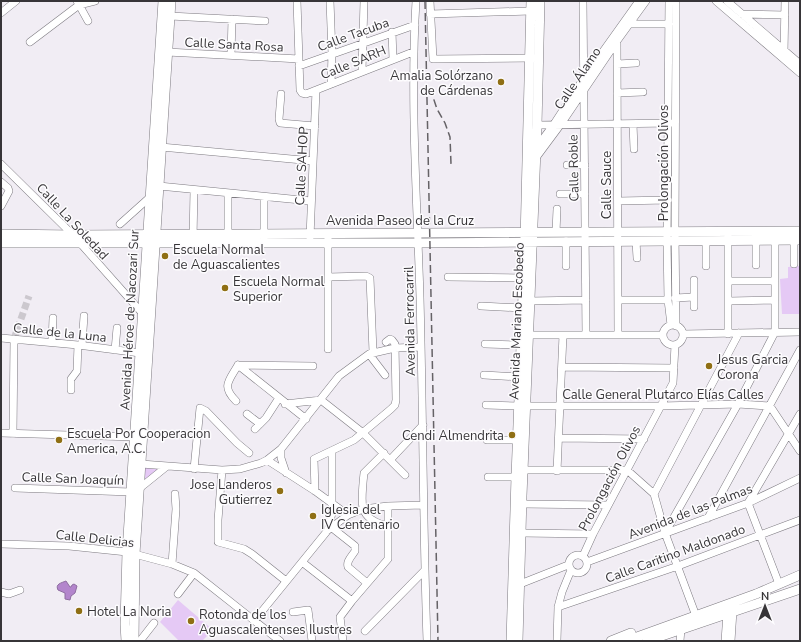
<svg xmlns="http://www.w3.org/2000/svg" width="801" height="642" font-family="'Nunito Sans',sans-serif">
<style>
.green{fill:#e5c9f5}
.water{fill:#b385cc;stroke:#8e6da0}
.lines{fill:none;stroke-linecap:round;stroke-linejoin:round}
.minor-tunnel{stroke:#ccc8ce;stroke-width:7;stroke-dasharray:7 3.5;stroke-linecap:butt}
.minor-casing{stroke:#7d7a80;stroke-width:8}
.major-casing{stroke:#7d7a80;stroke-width:10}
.minor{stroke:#fff;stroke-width:7}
.major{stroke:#fff;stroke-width:9}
.rail{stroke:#656266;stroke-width:1.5;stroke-dasharray:8 4;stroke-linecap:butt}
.poi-dot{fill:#8f6f14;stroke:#fdfcfe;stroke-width:1.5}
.labels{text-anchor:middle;stroke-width:3;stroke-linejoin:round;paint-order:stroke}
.street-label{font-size:13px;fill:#373538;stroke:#fdfcfe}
.poi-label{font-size:13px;fill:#373538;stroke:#fdfcfe;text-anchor:start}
</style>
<rect width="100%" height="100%" fill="#f1edf4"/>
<path class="green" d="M 800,266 L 800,314 L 782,314 L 780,279 L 788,278 L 788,267 Z
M 145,466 L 162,467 L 145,482 Z
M 178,600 L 213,630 L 202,641 L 179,641 L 160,622 Z"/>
<path class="water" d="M 66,581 L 70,587 L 71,587 L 72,585 L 74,584 L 77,586 L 75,593 L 71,596 L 70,600 L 65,599 L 65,593 L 58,590 C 55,584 61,583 66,581 Z"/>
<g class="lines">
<path class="minor-tunnel" d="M 14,339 L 29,296"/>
<g class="minor-casing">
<path id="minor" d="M 77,1 L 88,21
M 297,1 L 300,90 L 302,93 L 306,94 L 413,52
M 330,1 L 332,54 L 331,84
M 416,1 C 410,99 417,198 420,297 C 423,412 423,526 427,641
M 430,1 L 433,59 L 534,58
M 583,1 L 586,335
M 669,1 L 667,241 L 668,300 L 671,325
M 676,1 L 675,232 L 676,326
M 716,1 L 800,73
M 727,1 L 800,64
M 1,13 L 16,1
M 430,14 L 530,11
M 742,14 L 785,15
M 170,16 L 265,21
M 631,24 L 669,24
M 392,32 L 393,59
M 614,37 L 617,41 L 618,335
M 30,42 L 79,5 L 95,1
M 167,52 L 299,59
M 784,53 L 785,1
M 231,55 L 232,19
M 617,64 L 636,63
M 299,66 L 415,25
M 362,71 L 364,1
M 617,93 L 643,92
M 281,94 L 279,119 L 280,123 L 315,126
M 633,124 L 634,149
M 537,125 L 671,123
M 161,147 L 313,161
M 536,148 L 554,124 L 584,78 L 639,1
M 535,159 L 561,124 L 617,41 L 646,1
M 1,164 L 73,235 L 143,314
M 567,165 L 585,165
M 1,182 L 8,188 L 9,191 L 1,206
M 159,186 L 311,201
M 228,193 L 228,239
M 560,194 L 585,194
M 264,197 L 264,238
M 618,201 L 668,200
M 120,224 L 149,198
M 556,232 L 557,209
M 728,236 L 728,334
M 310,237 L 316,90
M 328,238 L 328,349
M 193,239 L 194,190
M 756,240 L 756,265
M 794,240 L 794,264
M 636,241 L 637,258
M 566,266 L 566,241
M 706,266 L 706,241
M 328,277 L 366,276 L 370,278 L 373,352
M 448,277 L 523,278
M 728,281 L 775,281
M 675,298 L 694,297
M 618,300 L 668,300
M 530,301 L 586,300
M 729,301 L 775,300
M 481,306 L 522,308
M 694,307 L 694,280
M663 335a10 10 0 1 1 20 0a10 10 0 1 1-20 0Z
M 683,334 L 800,332
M 529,335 L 663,335
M 1,338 L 78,345 L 140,353
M 52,342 L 53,318
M 485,344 L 521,345
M 82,345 L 84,316
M 115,350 L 117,328
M 369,354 L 385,375
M 238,365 L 306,419
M 238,365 L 313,366
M 562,367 L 674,368
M 484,375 L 520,377
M 71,390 L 71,379 L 77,371 L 78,345
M 236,401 C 221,386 229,381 238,365
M 285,404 L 321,400 L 363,433 L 405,475
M 486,405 L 519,406
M 526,406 L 661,406 L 738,404 L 770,406 L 800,451
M 247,414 L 260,424
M 255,429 L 266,418 L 279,398
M 1,433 L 135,437
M 13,434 L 14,339
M 559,438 L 644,439
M 487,440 L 517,440
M 281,449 L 281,458 L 286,473
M 384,453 L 364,473 C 363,482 361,500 363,508 C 366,519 379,524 388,526
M 267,460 L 315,491 L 348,515
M 390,460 L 423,425
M 141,464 L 222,470 L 240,469 L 261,463 L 267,460 L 281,449 L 339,376 L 369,354 L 395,348 L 421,347
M 194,469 L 200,408 L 206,411 L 237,443 L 249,453
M 222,470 L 218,520 L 218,542 L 244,549 L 252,554 L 286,581
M 524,470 L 627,470 L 654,494 L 665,533 L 696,616
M 557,471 L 563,335
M 488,477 L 516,477
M 15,488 L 131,492
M 140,488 L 166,467
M 315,491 L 314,459 L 354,440 L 391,409 L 395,405 L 396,400 L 395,344 L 392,340 L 390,339 L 386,342
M 654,494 L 739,333
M 522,504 L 608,505
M 708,518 L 800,350
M 331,527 L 355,546 L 355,551 C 352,556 346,561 348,567 L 367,583
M 328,530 L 332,513 L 332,451
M 521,533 L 593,534
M 665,533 L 738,404 L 775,332 L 775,235
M 1,544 L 69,546 L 127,552 L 172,564 L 194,573 L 280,641
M569 564a9 9 0 1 1 18 0a9 9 0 1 1-18 0Z
M 583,556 L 593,534 L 673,383 L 675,345
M 302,562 L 352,601
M 587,562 L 748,503 L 800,478
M 172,564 L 176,509 L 175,494
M 520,584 L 568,565
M 779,584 L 748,503 L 800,414
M 1,592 L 9,594 L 20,590
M 178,594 L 194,573
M 558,607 L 678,566 L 800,520
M 293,612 L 308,610 L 312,641
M 254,621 L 328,530 L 348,515 L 363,509 L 388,506 L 423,505
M 365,631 L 424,571
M 140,641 L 154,623
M 343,641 L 340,617 L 352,601 L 388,559 L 388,506
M 557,641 L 558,607 L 562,592 L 571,570
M 680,641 L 681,629
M 725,641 L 727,613
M 731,641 L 733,611"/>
</g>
<g class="major-casing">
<path id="major" d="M 1,234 L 73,235 L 800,231
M 1,243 L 419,243 L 800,240
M 126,641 L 125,624 L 127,552 L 163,1
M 134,641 L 135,554 L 171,1
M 511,641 L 516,477 L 525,241 L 531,1
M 518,641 L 522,496 L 537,125 L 540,1
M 611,641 L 631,633
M 626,641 L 756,594 L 800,575
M 647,641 L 800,589"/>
</g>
<use href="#minor" class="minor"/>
<use href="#major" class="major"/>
<path class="rail" d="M 425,1 L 438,641
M 430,88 L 437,109 L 445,123 L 450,137 L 451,164"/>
</g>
<g class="poi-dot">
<circle cx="501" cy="82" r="4"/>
<circle cx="165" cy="256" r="4"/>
<circle cx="225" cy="288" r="4"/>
<circle cx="709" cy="366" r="4"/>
<circle cx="512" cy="435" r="4"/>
<circle cx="59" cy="440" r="4"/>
<circle cx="280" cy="491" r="4"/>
<circle cx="313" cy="516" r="4"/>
<circle cx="79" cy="611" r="4"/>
<circle cx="191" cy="621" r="4"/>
</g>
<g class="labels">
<g class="street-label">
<text transform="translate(353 34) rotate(-20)" y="5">Calle Tacuba</text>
<text transform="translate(234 44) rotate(3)" y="5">Calle Santa Rosa</text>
<text transform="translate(353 62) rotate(-22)" y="5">Calle SARH</text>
<text transform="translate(577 78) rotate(-56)" y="5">Calle Álamo</text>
<text transform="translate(663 163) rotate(-90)" y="5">Prolongación Olivos</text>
<text transform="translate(301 166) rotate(-87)" y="5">Calle SAHOP</text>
<text transform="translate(573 168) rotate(-91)" y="5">Calle Roble</text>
<text transform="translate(606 185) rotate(-90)" y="5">Calle Sauce</text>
<text x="400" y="225">Avenida Paseo de la Cruz</text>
<text transform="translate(73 221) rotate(47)" y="5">Calle La Soledad</text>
<text transform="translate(129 320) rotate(-87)" y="5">Avenida Héroe de Nacozari Sur</text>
<text transform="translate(409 321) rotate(-91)" y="5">Avenida Ferrocarril</text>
<text transform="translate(516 321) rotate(-88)" y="5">Avenida Mariano Escobedo</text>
<text transform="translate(60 332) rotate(6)" y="5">Calle de la Luna</text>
<text x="663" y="399">Calle General Plutarco Elías Calles</text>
<text transform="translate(73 478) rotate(2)" y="5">Calle San Joaquín</text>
<text transform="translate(609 478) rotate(-62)" y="5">Prolongación Olivos</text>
<text transform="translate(690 511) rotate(-21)" y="5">Avenida de las Palmas</text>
<text transform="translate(95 538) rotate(6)" y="5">Calle Delicias</text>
<text transform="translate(675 553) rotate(-20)" y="5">Calle Caritino Maldonado</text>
</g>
<g class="poi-label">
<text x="493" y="80" text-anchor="end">Amalia Solórzano<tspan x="493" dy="15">de Cárdenas</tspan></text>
<text x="173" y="254">Escuela Normal<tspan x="173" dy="15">de Aguascalientes</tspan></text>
<text x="233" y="286">Escuela Normal<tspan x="233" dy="15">Superior</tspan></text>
<text x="717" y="364">Jesus Garcia<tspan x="717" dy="15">Corona</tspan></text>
<text x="67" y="438">Escuela Por Cooperacion<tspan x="67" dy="15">America, A.C.</tspan></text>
<text x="504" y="440" text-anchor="end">Cendi Almendrita</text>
<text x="272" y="489" text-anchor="end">Jose Landeros<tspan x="272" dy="15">Gutierrez</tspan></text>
<text x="321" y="514">Iglesia del<tspan x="321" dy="15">IV Centenario</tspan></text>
<text x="87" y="616">Hotel La Noria</text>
<text x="199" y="619">Rotonda de los<tspan x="199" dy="15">Aguascalentenses Ilustres</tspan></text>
</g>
</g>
<rect width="801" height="642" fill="none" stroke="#373538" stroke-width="4"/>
<g transform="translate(765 606)" stroke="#fdfcfe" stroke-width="3" paint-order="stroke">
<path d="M0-3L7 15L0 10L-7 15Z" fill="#373538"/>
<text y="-6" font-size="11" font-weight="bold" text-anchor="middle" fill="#373538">N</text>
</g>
</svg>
